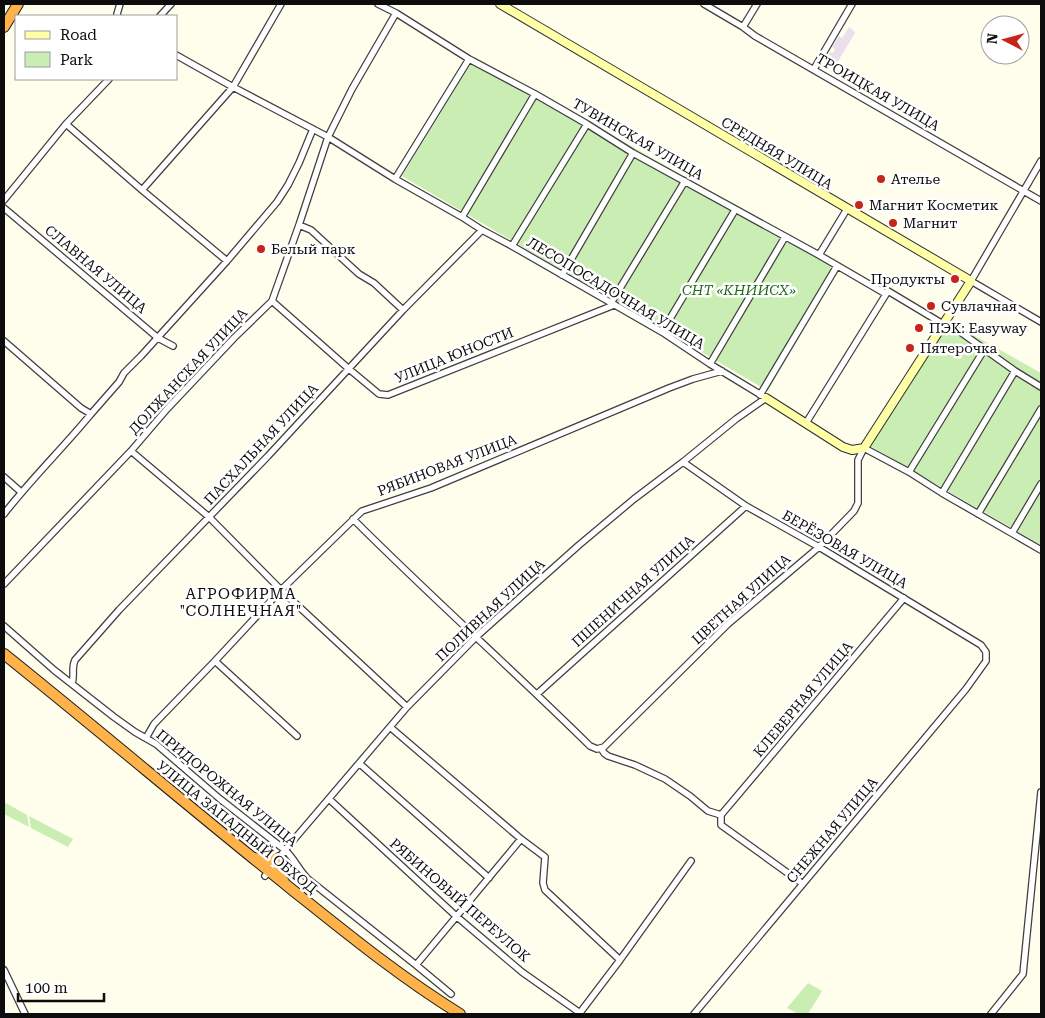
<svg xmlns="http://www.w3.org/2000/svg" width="1045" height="1018" font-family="'Roboto Serif',serif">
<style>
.industrial{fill:#ecdfec}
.green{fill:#c9edb2}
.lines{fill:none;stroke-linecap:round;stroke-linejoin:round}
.street-casing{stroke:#3f3f3f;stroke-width:8}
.secondary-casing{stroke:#2e2e2e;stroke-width:10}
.highway-casing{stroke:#1d1d1d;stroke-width:12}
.street{stroke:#fff;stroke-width:5.5}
.secondary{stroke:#feffa6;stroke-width:8}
.highway{stroke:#ffb249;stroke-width:10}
.poi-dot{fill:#c72519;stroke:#fff;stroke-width:2}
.labels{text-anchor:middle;stroke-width:5;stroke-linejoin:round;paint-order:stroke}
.street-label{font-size:14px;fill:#0c0c0c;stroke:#fff}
.poi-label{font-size:14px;fill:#0c0c0c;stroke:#fff;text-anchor:start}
.park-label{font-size:14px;font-style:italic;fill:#1f6917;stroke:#fff}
.neighbourhood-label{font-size:15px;letter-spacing:1px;fill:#0c0c0c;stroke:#fff}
</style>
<rect width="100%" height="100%" fill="#fffdeb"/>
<path class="industrial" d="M 849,27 L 854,31 L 855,33 L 834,68 L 824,62 L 830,52 L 833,53 L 835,49 L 832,47 L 839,36 L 842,38 Z"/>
<path class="green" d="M 475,57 L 841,266 L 768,391 L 402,176 Z
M 943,318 L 1041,373 L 1041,545 L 865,443 Z
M 4,802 L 27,815 L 29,827 L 4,814 Z
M 29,816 L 73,839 L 68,847 L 31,828 Z
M 808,983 L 822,991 L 808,1014 L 798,1014 L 787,1008 Z"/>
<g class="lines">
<g class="street-casing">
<path id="street" d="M 378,4 L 396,13 L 469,59 L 535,94 L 587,124 L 633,153 L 819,255 L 886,294
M 704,4 L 743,27 L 755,36 L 1041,201
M 118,16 L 117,14 L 120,4
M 160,16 L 171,4
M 743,27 L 757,4
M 176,55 L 233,87 L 328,137 L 395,179 L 462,217 L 482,230 L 512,246 L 662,332 L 710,364 L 766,398 L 736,419 L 683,462 L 634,499 L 579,545 L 476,637 L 407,707 L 285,850 L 265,876
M 814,69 L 852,4
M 66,124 L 142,190 L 227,261
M 1041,161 L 971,281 L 1041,322
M 395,179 L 469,59
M 142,190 L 233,87 L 281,4
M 4,200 L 66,124 L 109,79
M 4,208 L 158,338 L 173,346
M 462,217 L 535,94
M 299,225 L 311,230 L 359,274 L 374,283 L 403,310
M 512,246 L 587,124
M 819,255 L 847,209
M 562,275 L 633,153
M 272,301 L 349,369 L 379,394 L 388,395 L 614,305
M 611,303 L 685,181
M 945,321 L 1015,371 L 1041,387
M 662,332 L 735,210
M 4,341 L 81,408 L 91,414 L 119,382 L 124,373 L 141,356 L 227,261 L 277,202 L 288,185 L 299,163 L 313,129
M 710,364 L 785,237
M 760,395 L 837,266
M 806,423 L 888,291 L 943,324
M 131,451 L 209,517 L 281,590 L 407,707
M 683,462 L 746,506 L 819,547 L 981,645 L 986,652 L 986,661 L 966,689 L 694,1014
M 909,472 L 984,350
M 4,477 L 21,492
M 942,493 L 1015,371
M 4,514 C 31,479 63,448 91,414
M 978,514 L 1041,409
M 353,519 C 430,596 512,669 590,746 L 597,749 L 604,747 L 728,624 L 819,547 L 854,511 L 858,503 L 858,460 L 864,448 L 909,472 L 942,493 L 1041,550
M 1012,533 L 1041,484
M 4,584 L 131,451 L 167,409 L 234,338 L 272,301 L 299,225 L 328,137 L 352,89 L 396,13
M 4,626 L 54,670 L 114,717 L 135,732 L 156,744 L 220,799 L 285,850 C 295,859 299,871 309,880 L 416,965 L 451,994
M 215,661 L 297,736
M 72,683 C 75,675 71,668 75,660 L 119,610 L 268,456 L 403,310 L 482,230
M 537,694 L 746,506
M 390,727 L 521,839 L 545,857 L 543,883 L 545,890 L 620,960
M 146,738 L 154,724 L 215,661 L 281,590 L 362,511 L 431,488 L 669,388 L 693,379 L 722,371
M 601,748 L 604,753 L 608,756 L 635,765 L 665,779 L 690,796 L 708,811 L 721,815
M 360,764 L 489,878
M 329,799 L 456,916 L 522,972 L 580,1013
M 721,815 L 904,598
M 721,815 L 721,825 L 803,884
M 416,965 L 521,839
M 4,970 L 25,1014
M 579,1014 L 620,960 L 691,861
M 991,1014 L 1023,974 L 1041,792"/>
</g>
<g class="secondary-casing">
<path id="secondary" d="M 500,4 L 971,281 L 864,448 L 852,450 L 843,447 L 766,398"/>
</g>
<g class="highway-casing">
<path id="highway" d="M 4,27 L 18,4
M 4,654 C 100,731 194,811 290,888 C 345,932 400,977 460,1014
M 255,858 L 265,861 L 279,858 C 278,867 278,875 284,882"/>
</g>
<use href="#street" class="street"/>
<use href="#secondary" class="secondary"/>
<use href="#highway" class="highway"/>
</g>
<g class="poi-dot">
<circle cx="881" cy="179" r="5"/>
<circle cx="859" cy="205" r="5"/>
<circle cx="893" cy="223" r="5"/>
<circle cx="261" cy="249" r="5"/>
<circle cx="955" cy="279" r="5"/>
<circle cx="931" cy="306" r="5"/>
<circle cx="919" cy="328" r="5"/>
<circle cx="910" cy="348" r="5"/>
</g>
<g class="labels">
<g class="street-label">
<text transform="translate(878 92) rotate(30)" y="5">ТРОИЦКАЯ УЛИЦА</text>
<text transform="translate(638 139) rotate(30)" y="5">ТУВИНСКАЯ УЛИЦА</text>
<text transform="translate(777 153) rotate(31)" y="5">СРЕДНЯЯ УЛИЦА</text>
<text transform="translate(96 269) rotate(40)" y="5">СЛАВНАЯ УЛИЦА</text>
<text transform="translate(616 293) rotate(31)" y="5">ЛЕСОПОСАДОЧНАЯ УЛИЦА</text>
<text transform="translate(454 355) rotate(-22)" y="5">УЛИЦА ЮНОСТИ</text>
<text transform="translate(188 371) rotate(-47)" y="5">ДОЛЖАНСКАЯ УЛИЦА</text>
<text transform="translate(261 444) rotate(-47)" y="5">ПАСХАЛЬНАЯ УЛИЦА</text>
<text transform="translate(447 465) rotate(-21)" y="5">РЯБИНОВАЯ УЛИЦА</text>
<text transform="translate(845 549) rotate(30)" y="5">БЕРЁЗОВАЯ УЛИЦА</text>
<text transform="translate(633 591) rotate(-42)" y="5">ПШЕНИЧНАЯ УЛИЦА</text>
<text transform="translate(741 599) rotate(-42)" y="5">ЦВЕТНАЯ УЛИЦА</text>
<text transform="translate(490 610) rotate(-43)" y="5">ПОЛИВНАЯ УЛИЦА</text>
<text transform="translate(803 699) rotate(-50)" y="5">КЛЕВЕРНАЯ УЛИЦА</text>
<text transform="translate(227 788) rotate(39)" y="5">ПРИДОРОЖНАЯ УЛИЦА</text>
<text transform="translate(237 827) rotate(39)" y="5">УЛИЦА ЗАПАДНЫЙ ОБХОД</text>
<text transform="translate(832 830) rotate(-50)" y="5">СНЕЖНАЯ УЛИЦА</text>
<text transform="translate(460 900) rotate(41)" y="5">РЯБИНОВЫЙ ПЕРЕУЛОК</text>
</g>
<g class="poi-label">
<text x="891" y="184">Ателье</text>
<text x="869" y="210">Магнит Косметик</text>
<text x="903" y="228">Магнит</text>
<text x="271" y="254">Белый парк</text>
<text x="945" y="284" text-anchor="end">Продукты</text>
<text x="941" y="311">Сувлачная</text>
<text x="929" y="333">ПЭК: Easyway</text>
<text x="920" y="353">Пятерочка</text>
</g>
<g class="park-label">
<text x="739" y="295">СНТ «КНИИСХ»</text>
</g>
<g class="neighbourhood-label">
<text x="241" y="599">АГРОФИРМА<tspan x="241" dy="17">"СОЛНЕЧНАЯ"</tspan></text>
</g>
</g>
<rect width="1045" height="1018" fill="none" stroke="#0c0c0c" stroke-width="10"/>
<rect x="15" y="15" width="162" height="65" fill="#ffffff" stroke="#9e9e9e"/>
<rect x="25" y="31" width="25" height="8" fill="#feffa6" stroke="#9e9e9e"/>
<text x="60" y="40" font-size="15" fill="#0c0c0c">Road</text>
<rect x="25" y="52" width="25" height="15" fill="#c9edb2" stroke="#9e9e9e"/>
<text x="60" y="65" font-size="15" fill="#0c0c0c">Park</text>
<g transform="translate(1005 40) rotate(276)"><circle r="24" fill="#ffffff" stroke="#9e9e9e"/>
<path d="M0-4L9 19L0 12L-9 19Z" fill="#c72519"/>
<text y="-8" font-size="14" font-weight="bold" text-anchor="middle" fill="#0c0c0c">N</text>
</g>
<path d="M18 993v8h86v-8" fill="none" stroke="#0c0c0c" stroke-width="2.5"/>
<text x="25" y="993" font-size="15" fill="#0c0c0c" stroke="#ffffff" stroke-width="4" paint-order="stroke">100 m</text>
</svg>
